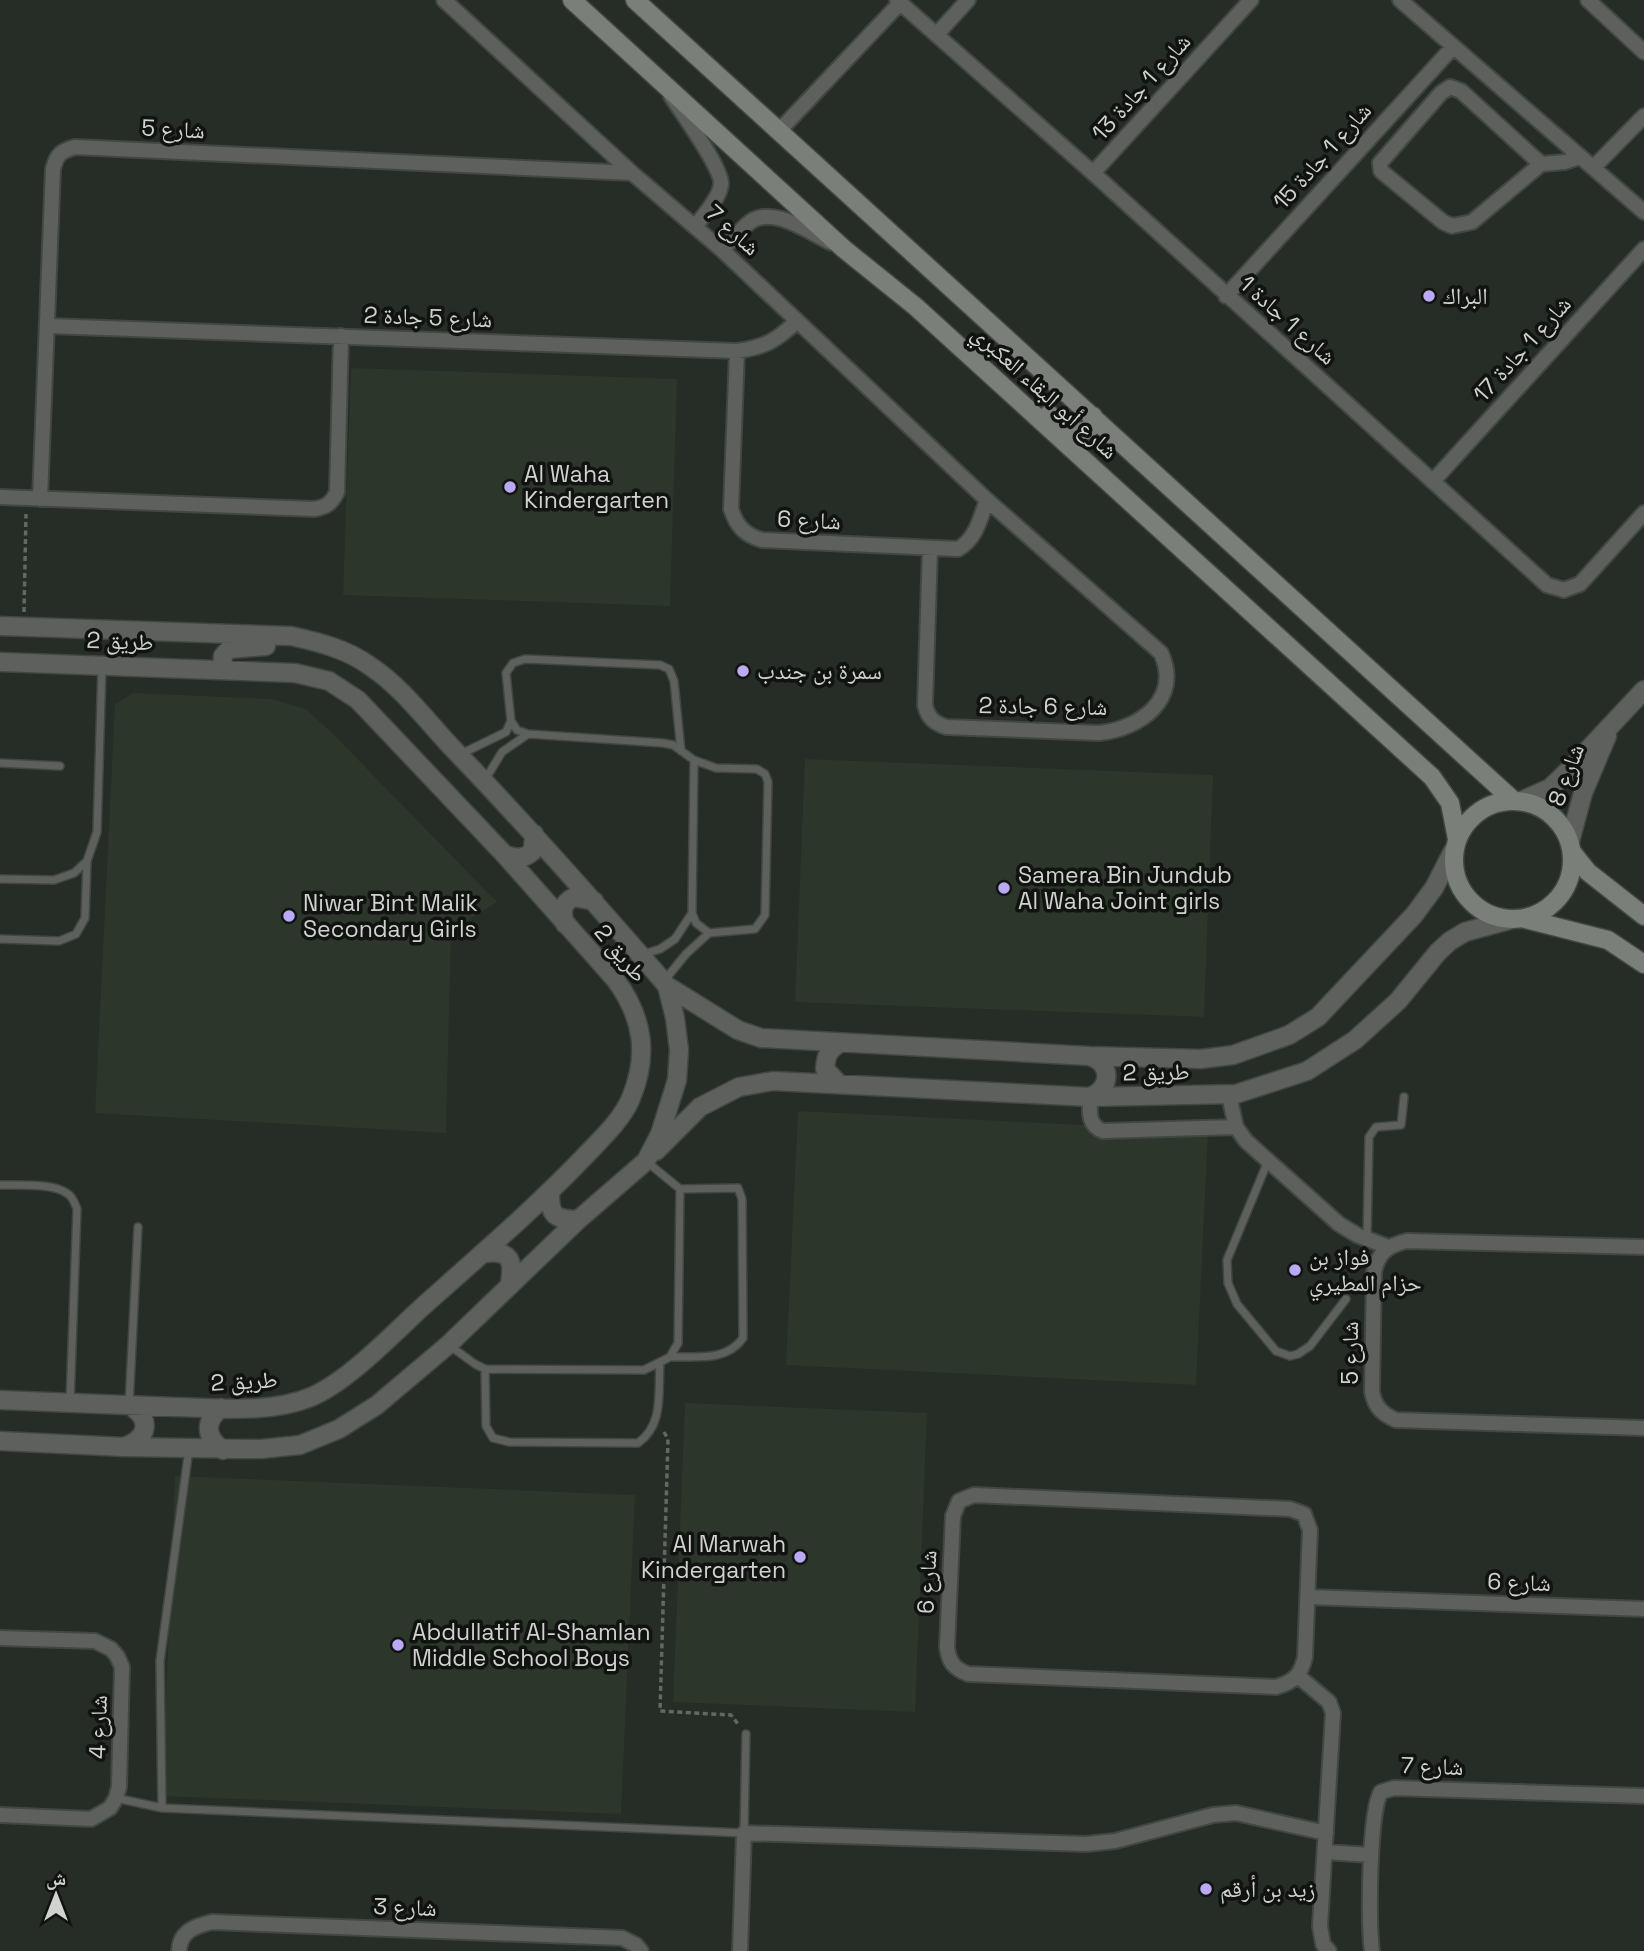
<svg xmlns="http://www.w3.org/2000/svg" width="1644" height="1951" font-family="'Space Grotesk','Noto Naskh Arabic',sans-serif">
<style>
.built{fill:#2c362b}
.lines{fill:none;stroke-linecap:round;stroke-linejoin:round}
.service-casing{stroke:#414741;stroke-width:10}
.minor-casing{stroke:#414741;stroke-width:18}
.tertiary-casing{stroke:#414741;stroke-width:21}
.secondary-casing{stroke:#414741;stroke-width:21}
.path{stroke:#646863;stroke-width:3.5;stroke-dasharray:5 3.5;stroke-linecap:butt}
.service{stroke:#5e605d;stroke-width:7}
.minor{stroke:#5e605d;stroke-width:14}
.tertiary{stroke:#5e605d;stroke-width:18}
.secondary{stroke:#7a7f7a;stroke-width:18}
.poi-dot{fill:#baaaf6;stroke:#111310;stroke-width:2.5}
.labels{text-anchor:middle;stroke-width:7;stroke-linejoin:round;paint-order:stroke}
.street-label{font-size:23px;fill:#cfd2ce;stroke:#111310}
.poi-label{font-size:23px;fill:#cfd2ce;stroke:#111310;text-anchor:start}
</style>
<rect width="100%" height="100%" fill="#262c26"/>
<path class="built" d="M 351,368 L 677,379 L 670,606 L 343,595 Z
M 133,693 L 271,699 L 306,709 L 334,735 L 497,902 L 451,931 L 446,1133 L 95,1113 L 115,704 Z
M 805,759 L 1213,775 L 1204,1017 L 795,1002 Z
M 798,1111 L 1208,1131 L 1196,1385 L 786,1365 Z
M 685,1403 L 927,1413 L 915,1712 L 673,1702 Z
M 175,1476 L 635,1495 L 621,1814 L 162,1796 Z"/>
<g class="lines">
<g class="service-casing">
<path id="service" d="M 511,721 L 517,730 L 528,734
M 459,755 L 506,732 L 511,721 L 506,673 L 513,663 L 525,659 L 660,665 L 669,669 L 674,681 L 681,751
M 0,763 L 60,766
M 485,780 L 502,752 L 528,734 L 663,743 L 673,745 L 694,760 L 692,913 L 675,939 L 660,949 L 641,955
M 0,879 L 54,880 L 74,873 L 87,861 L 97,832 L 102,666
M 692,913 L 696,923 L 709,933
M 0,939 L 59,941 L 76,934 L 85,918 L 87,861
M 664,981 L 686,954 L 709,933 L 755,929 L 765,915 L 768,782 L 765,774 L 757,769 L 716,768 L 694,760
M 1268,1161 L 1227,1260 L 1228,1283 L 1237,1304 L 1276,1351 L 1290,1356 L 1298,1354 L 1310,1346 L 1346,1299
M 0,1185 C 18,1185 55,1183 68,1194 C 73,1197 75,1204 77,1209 L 70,1402
M 1367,1239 L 1369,1137 L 1376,1127 L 1401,1125 L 1404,1097
M 450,1346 L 475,1364 L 485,1369 L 644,1370 L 670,1357 L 678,1343 L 680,1189 L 647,1162
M 670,1357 C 697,1356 726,1362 743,1338 L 742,1199 L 738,1188 L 680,1189
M 485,1369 L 486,1426 L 493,1438 L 509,1442 L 638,1443 C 664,1425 658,1392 660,1363
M 129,1405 L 138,1227
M 116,1798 L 162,1808 L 744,1833 L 746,1734
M 162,1808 L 160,1661 L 189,1449"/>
</g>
<g class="minor-casing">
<path id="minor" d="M 444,0 L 632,173 L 722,250 L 987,500 L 1161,653 C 1182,699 1140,729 1099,733 L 946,727 C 934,723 928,718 925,705 L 930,549
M 897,0 L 1093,173 L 1547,585 L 1564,590 L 1580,584 L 1644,513
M 1400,0 L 1644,212
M 1588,0 L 1644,52
M 937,34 L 968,0
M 671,96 C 682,113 722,168 721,184 C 720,198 703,216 695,227
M 780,130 L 900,3
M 1541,164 L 1461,91 L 1450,87 L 1441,93 L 1380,163 L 1381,171 L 1443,222 L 1452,226 L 1472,222 L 1541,164 L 1565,162 L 1579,157
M 1594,167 L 1644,116
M 1093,173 L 1251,0
M 722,250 C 731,241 740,230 750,222 C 773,205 810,233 832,243
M 1226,296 L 1453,47
M 49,326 L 737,351 C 765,347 776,341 797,321
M 737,351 L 731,509 C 737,527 745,535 762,540 L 958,549 C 976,539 980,519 987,500
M 1434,480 L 1644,249
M 0,497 L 314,509 C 326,507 331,504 337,492 L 341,336
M 40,499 L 53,169 C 57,154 61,151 75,147 L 632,173
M 1229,1095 L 1236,1127 L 1246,1141 L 1339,1224 L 1357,1235 L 1388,1247
M 1090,1097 C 1090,1111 1087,1125 1103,1131 L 1236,1127
M 1644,1247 L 1407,1241 C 1388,1245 1378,1253 1374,1272 L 1372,1392 C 1375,1407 1382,1414 1396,1420 L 1644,1428
M 974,1495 L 1290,1509 L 1304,1514 L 1310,1530 L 1305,1657 C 1301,1675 1294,1682 1276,1687 L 968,1674 C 953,1668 949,1662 947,1647 L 953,1516 L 959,1501 Z
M 1308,1597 L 1644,1609
M 0,1638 L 95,1641 L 111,1649 L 117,1656 L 122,1667 L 119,1787 L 116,1798 L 110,1808 L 91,1819 L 0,1815
M 1298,1676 L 1329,1702 L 1333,1713 L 1320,1926 L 1323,1944 L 1329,1951
M 1325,1852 L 1371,1855
M 179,1951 C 180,1931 195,1926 212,1922 L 622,1938 L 636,1945 L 641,1951
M 740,1951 L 744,1833 L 1086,1844 L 1115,1841 L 1213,1815 L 1236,1813 L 1326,1833
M 1372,1951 C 1368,1926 1369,1810 1381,1792 L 1394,1788 L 1644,1796"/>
</g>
<g class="tertiary-casing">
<path id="tertiary" d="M 0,626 L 291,636 C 318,642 347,649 370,666 C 406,690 430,726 460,756 C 530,829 597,905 663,981 L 667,986 L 675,1018 L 679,1050 L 677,1080 L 660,1134 L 646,1161 L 578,1220 L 448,1345 L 377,1405 L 339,1429 L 300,1445 L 261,1449 L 124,1447 L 0,1441
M 0,662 L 295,673 L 329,681 L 358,700 L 505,855 L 615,979 C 643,1017 649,1054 631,1098 C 622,1120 601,1139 585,1156 C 536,1207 483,1253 430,1300 C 397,1329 351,1380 311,1397 C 269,1414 219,1408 175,1407 C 117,1405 58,1402 0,1400
M 222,670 L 223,656 L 229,649 L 266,646
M 1521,801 L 1550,788 L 1571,768 L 1644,690
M 1570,841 L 1583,793 L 1607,736
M 505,855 C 517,858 523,860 533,851 L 534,834
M 565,924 C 561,911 562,903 574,897 L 594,901
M 667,986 L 738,1030 L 761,1038 L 1089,1056 L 1201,1059 L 1233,1055 L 1289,1035 L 1318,1017 L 1414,915 L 1434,888 L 1453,851
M 1089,1056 C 1112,1063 1112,1088 1090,1097
M 838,1083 L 825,1069 C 826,1056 828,1050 840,1043
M 656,1151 L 700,1107 L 739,1087 L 773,1081 L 1090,1097 L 1236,1094 L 1307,1071 L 1355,1040 L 1398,1001 L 1438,952 L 1450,941 L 1465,932 L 1509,920
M 550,1192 C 550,1216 554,1219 578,1220
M 485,1253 C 510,1250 514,1260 510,1283
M 221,1408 C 204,1422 205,1437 223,1450
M 124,1447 C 149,1438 152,1419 129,1405"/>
</g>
<g class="secondary-casing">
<path id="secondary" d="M 572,0 L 844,249 L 916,307 L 1432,777 L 1450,803 L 1457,839
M 635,0 L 1514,801
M 1049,414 C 1062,426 1077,440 1092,426 L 1093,416
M1454 860a59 59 0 1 1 118 0a59 59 0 1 1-118 0Z
M 1572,852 L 1588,872 L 1644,916
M 1525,919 L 1608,940 L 1644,964"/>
</g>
<path class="path" d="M 24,612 L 26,514
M 664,1432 L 668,1439 L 660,1711 L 731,1715 L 738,1724"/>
<use href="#service" class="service"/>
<use href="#minor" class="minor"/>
<use href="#tertiary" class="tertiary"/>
<use href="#secondary" class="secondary"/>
</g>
<g class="poi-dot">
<circle cx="1429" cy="296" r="7"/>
<circle cx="510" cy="487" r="7"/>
<circle cx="743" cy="671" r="7"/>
<circle cx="1004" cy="888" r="7"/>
<circle cx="289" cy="916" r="7"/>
<circle cx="1295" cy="1270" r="7"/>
<circle cx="800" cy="1557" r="7"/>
<circle cx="398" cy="1645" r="7"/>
<circle cx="1206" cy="1889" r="7"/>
</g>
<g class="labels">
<g class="street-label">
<text transform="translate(1141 87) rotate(-48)" y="8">شارع 1 جادة 13</text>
<text transform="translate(173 129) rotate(3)" y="8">شارع 5</text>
<text transform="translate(1322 156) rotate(-48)" y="8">شارع 1 جادة 15</text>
<text transform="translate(733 230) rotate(42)" y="8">شارع 7</text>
<text transform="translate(428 317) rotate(2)" y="8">شارع 5 جادة 2</text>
<text transform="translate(1288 320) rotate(42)" y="8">شارع 1 جادة 1</text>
<text transform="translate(1522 349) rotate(-48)" y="8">شارع 1 جادة 17</text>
<text transform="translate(1045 392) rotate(42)" y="8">شارع أبو البقاء العكبري</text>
<text transform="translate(809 520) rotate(3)" y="8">شارع 6</text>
<text transform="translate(120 641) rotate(2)" y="8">طريق 2</text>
<text transform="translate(1043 706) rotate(1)" y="8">شارع 6 جادة 2</text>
<text transform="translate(1566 775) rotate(-70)" y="8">شارع 8</text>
<text transform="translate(621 953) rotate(50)" y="8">طريق 2</text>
<text transform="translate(1156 1072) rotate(-1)" y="8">طريق 2</text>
<text transform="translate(1350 1353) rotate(-90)" y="8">شارع 5</text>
<text transform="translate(244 1381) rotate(-3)" y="8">طريق 2</text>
<text transform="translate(927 1582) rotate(-87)" y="8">شارع 6</text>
<text transform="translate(1519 1582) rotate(2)" y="8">شارع 6</text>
<text transform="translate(98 1727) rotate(-88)" y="8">شارع 4</text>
<text transform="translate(1432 1766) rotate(2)" y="8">شارع 7</text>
<text transform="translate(405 1907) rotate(2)" y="8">شارع 3</text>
</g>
<g class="poi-label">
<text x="1443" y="304">البراك</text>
<text x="524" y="482">Al Waha<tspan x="524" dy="26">Kindergarten</tspan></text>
<text x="757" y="679">سمرة بن جندب</text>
<text x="1018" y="883">Samera Bin Jundub<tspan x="1018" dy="26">Al Waha Joint girls</tspan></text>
<text x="303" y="911">Niwar Bint Malik<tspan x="303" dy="26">Secondary Girls</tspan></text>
<text x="1309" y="1265">فواز بن<tspan x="1309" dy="26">حزام المطيري</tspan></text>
<text x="786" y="1552" text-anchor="end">Al Marwah<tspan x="786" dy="26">Kindergarten</tspan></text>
<text x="412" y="1640">Abdullatif Al-Shamlan<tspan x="412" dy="26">Middle School Boys</tspan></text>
<text x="1220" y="1897">زيد بن أرقم</text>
</g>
</g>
<g transform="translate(56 1895)" stroke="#111310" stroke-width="5" paint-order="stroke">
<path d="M0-5L12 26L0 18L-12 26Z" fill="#cfd2ce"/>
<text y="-10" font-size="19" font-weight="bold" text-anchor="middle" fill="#cfd2ce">ش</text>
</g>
</svg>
